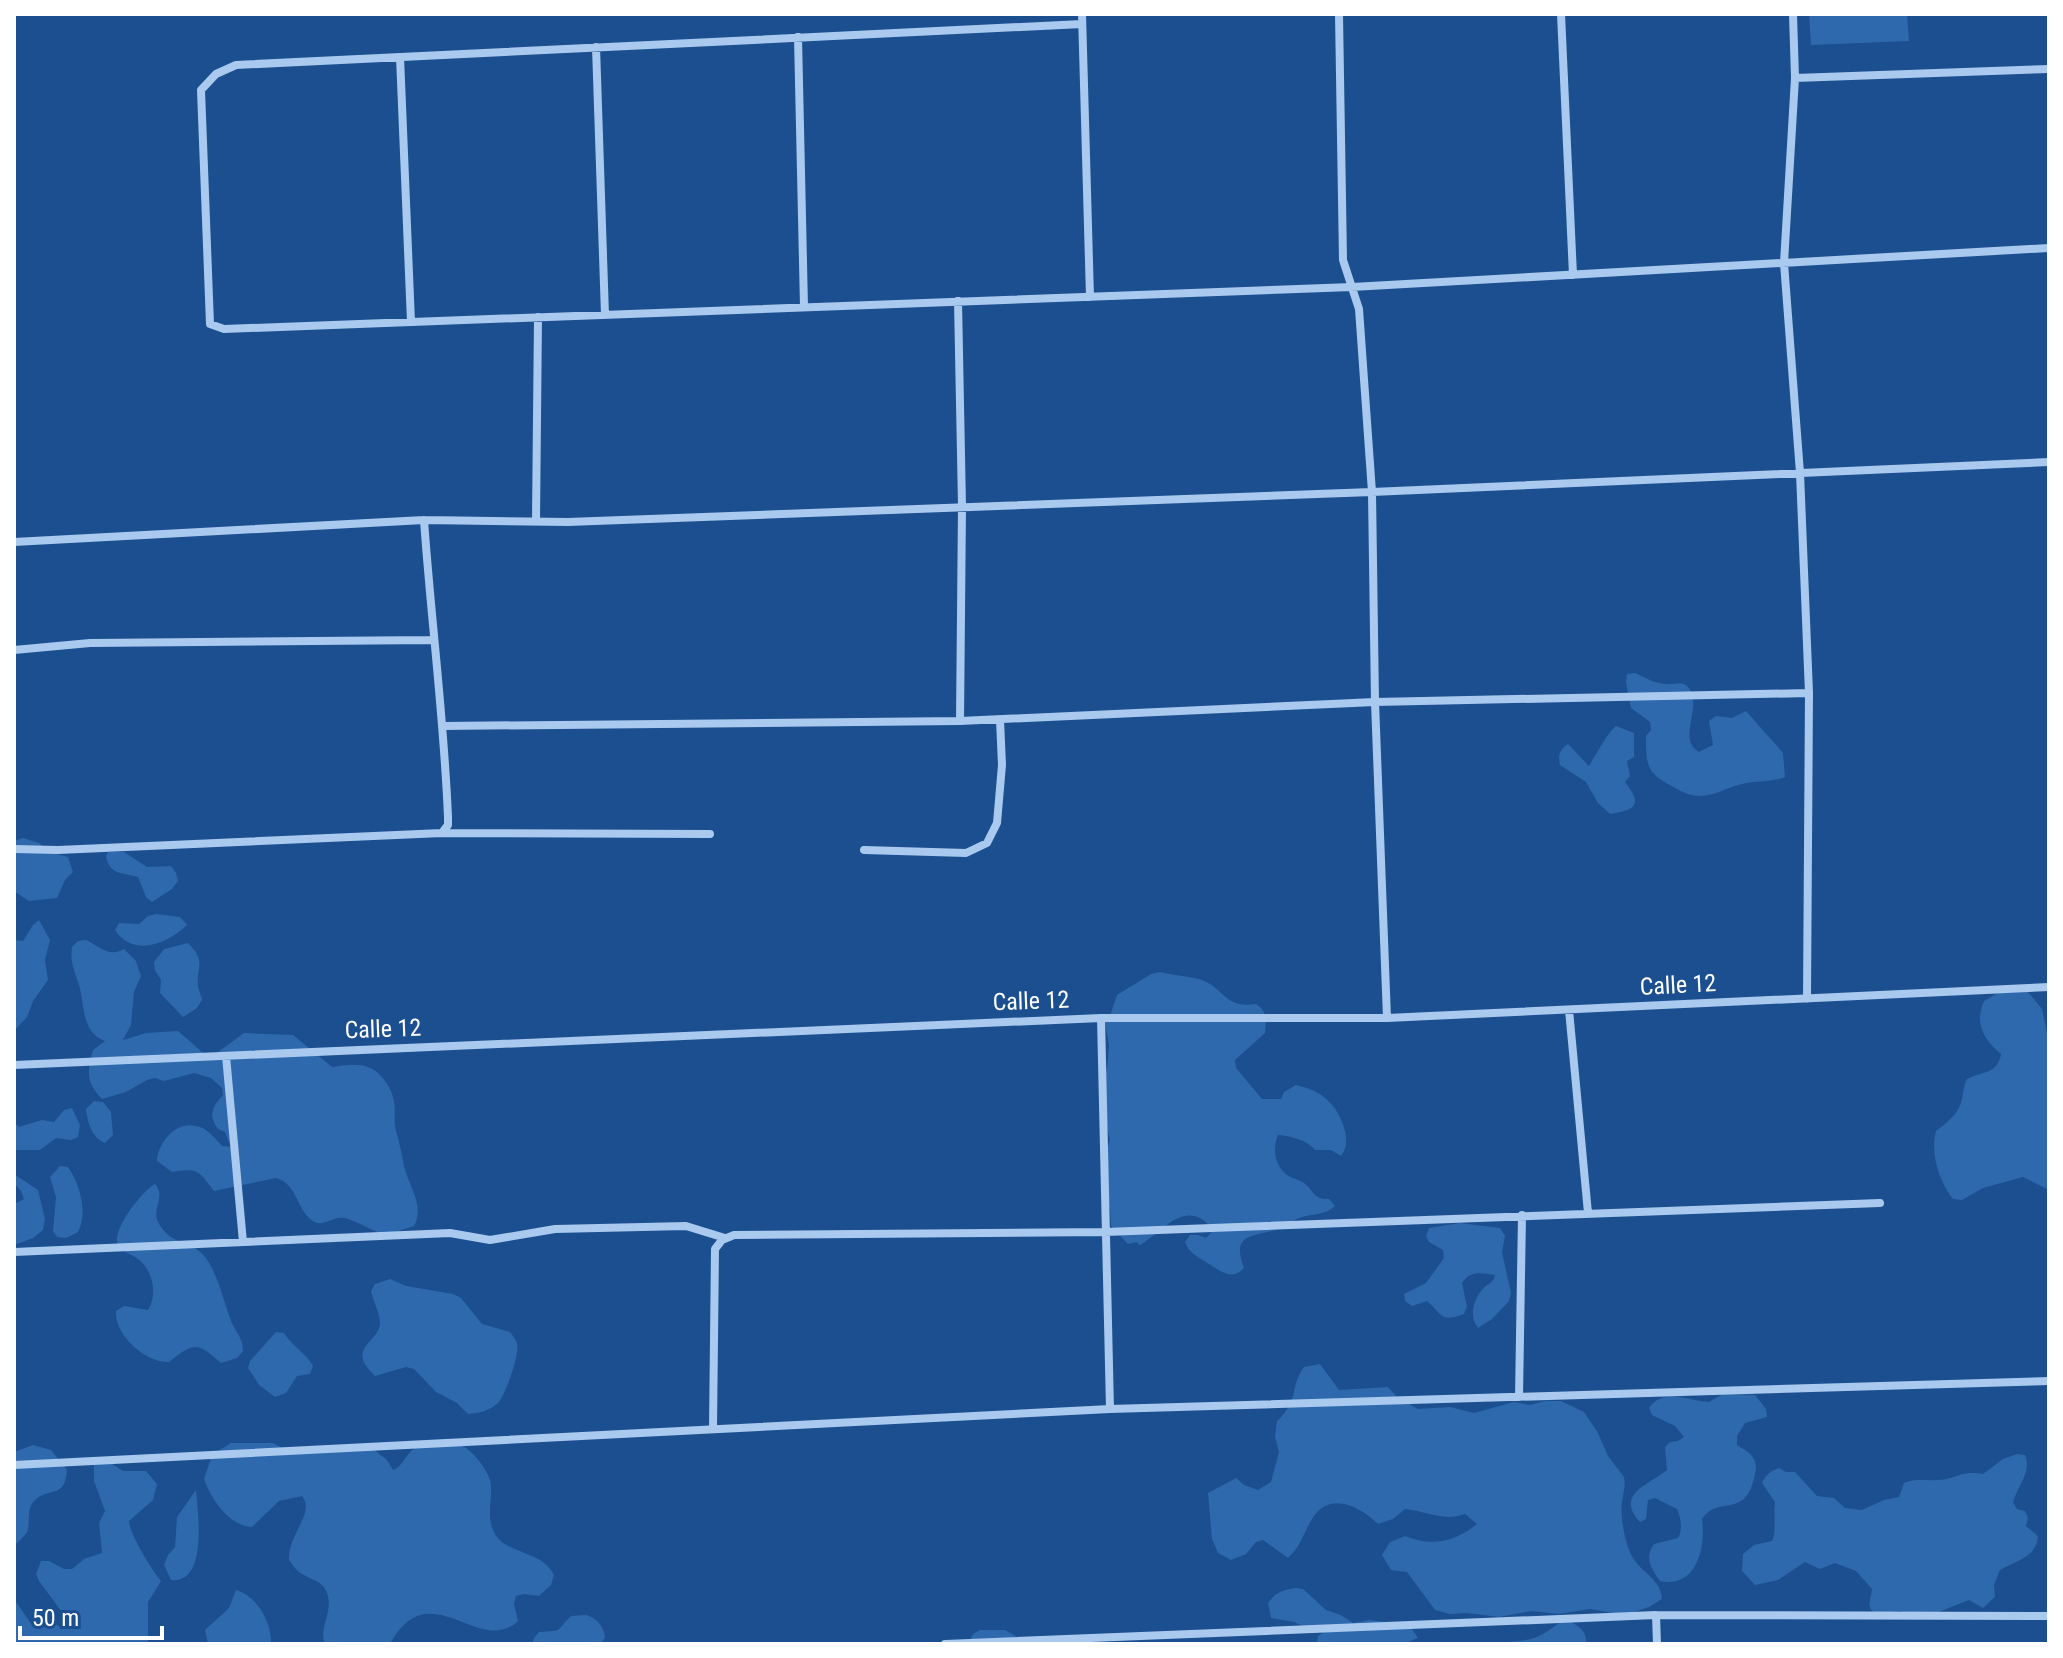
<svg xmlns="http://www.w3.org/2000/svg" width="2063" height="1658" font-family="'Roboto Condensed',sans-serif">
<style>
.green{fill:#2e69ad}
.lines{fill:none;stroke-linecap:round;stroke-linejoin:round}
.street{stroke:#a9c9ee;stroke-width:8}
.labels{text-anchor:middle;stroke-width:6;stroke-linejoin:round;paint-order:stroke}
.street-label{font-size:24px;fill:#fff;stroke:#1b4f8f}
</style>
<rect width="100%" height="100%" fill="#1b4f8f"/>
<path class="green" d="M 1809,14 L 1907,14 L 1909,41 L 1811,45 Z
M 1635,673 C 1644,677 1654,683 1665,684 C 1673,685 1682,680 1688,687 C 1704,706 1676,739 1699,752 L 1713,745 L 1709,721 L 1716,716 L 1732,718 L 1746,711 L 1783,753 L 1785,777 C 1771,783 1756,780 1742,784 C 1728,787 1714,796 1700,796 C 1691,796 1684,793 1677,789 C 1647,773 1646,769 1646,736 L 1651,730 L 1650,722 L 1631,708 L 1626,682 L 1627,674 Z
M 1616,726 L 1634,733 L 1634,757 L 1627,761 L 1630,776 L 1625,782 C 1643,805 1636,810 1610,814 L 1598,803 L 1586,782 L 1560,765 C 1558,755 1559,750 1568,744 L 1589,766 C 1596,755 1607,733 1616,726 Z
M 23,838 L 39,843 L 49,852 L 68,857 L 73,872 L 65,880 L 57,898 L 29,901 L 14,891 L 14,841 Z
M 108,852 L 124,852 L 147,867 L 171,866 L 176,873 L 178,881 L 172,889 L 152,902 L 146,897 L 138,877 C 122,872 110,876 106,856 Z
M 156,914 L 180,917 L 187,925 C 166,945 133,957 115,930 L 119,923 L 139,924 L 148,916 Z
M 39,920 L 50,940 L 45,960 L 48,980 L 33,1001 L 27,1017 L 14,1031 L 14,940 L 23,941 L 33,925 Z
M 86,940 C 99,946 109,958 124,949 L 136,961 L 141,976 L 134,992 L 131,1025 L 123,1040 L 146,1033 L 178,1031 L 202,1052 L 210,1055 L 218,1052 L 244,1033 L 293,1035 L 332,1067 C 347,1065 366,1061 379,1074 C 384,1079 390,1087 392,1094 C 397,1106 393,1119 396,1131 C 399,1141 401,1150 403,1161 C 406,1183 426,1204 414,1226 L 386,1235 C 374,1232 353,1219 344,1218 C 333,1216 322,1228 313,1221 C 296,1210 298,1184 276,1178 L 214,1191 C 198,1170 198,1168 172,1172 L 157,1161 C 158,1142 176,1121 196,1126 C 207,1128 215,1138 222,1146 L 231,1147 L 225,1132 L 218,1129 C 208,1115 212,1107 223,1095 L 222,1088 L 211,1078 L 194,1073 L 164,1081 L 155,1078 L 147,1080 L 126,1092 L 102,1099 C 86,1082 87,1073 93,1050 L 105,1041 C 81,1032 85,1005 79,985 C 74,970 70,962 72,947 L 78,941 Z
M 188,943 C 207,962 196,966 198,987 C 199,991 201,995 202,1000 L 197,1008 L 183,1017 L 160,993 L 161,980 L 155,970 L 154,962 L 164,949 Z
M 1160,972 C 1172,975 1186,976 1199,979 C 1225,987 1223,1009 1256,1004 C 1268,1012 1266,1020 1265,1033 L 1235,1060 L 1236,1068 L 1262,1099 L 1281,1099 L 1284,1092 L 1296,1085 C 1323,1091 1338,1105 1345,1131 C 1347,1141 1347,1148 1341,1156 L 1331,1150 L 1315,1150 C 1307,1140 1291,1136 1278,1135 C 1272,1149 1275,1166 1287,1175 C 1292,1179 1299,1179 1304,1183 C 1314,1191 1314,1200 1329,1199 L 1335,1206 C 1324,1216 1313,1213 1299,1218 C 1291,1221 1284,1228 1276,1230 C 1251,1237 1231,1234 1244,1268 C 1232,1281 1222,1272 1209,1264 C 1199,1257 1190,1255 1185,1242 L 1190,1235 L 1198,1235 L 1206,1238 L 1211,1233 L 1209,1225 C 1184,1199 1161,1233 1140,1245 L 1137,1242 L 1128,1244 L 1111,1226 L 1110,1209 L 1105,1195 L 1103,1163 L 1110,1140 L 1099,1093 L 1099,1085 L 1107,1070 L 1109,1045 L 1105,1022 L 1110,1016 L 1117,995 L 1151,974 Z
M 2028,992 L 2042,1009 L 2049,1042 L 2049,1190 L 2023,1177 L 1983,1188 L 1962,1200 L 1953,1199 C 1939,1181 1930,1154 1936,1131 C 1947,1123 1960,1112 1962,1099 C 1964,1091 1963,1086 1967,1079 C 1982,1071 1997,1075 2001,1054 C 1984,1040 1974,1024 1984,1001 L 1998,993 Z
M 94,1101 L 103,1102 L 111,1112 L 113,1135 L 105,1143 C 91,1137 88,1123 86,1109 Z
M 72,1108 L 80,1125 L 78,1137 L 71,1140 L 56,1138 L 40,1150 L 14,1150 L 14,1122 L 19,1127 L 42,1120 L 54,1122 L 64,1110 Z
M 60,1166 L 68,1167 C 80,1184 88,1213 78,1232 L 66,1238 L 57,1237 L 53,1231 L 56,1197 L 50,1177 Z
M 14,1174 L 38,1190 L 45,1219 L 43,1230 L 33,1238 L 17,1244 L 14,1244 L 14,1204 L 24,1199 L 21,1191 L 14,1183 Z
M 155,1184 C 167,1197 150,1209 159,1224 C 173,1245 183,1239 199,1251 C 215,1263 223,1299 230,1318 C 234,1331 243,1336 243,1351 L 237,1358 L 221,1363 C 197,1342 195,1342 169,1362 C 146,1363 114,1335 116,1311 L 124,1306 L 148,1310 C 158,1295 153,1270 138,1259 C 132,1254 123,1253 118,1245 C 111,1230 142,1191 155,1184 Z
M 1460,1223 L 1500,1228 L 1505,1236 L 1502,1252 L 1511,1293 L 1509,1301 L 1492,1319 L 1478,1328 C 1469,1317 1473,1300 1482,1290 C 1488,1282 1493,1285 1495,1275 C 1482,1273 1470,1270 1462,1283 L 1467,1307 L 1464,1314 C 1440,1323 1443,1315 1427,1301 L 1412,1306 L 1405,1301 L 1404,1294 L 1426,1283 L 1444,1258 L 1443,1250 L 1429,1242 L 1426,1236 L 1429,1228 Z
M 390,1279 L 406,1286 L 453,1294 L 461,1298 L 482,1324 L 510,1332 C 513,1336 515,1338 517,1343 C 520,1354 506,1394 498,1403 C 489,1411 480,1413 468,1414 L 457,1403 L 436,1392 L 414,1369 L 406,1367 L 375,1376 C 345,1348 378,1343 380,1324 C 380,1313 373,1301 371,1291 L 375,1284 Z
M 276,1332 L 284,1333 C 293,1347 306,1353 313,1366 L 310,1374 L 297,1376 L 286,1393 L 275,1397 L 259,1385 L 248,1368 L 250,1361 Z
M 1320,1364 L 1339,1390 L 1388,1387 L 1397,1397 L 1418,1409 L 1450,1407 L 1474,1413 L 1514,1402 L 1530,1405 L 1545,1401 L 1561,1401 L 1584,1412 L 1598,1433 L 1608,1456 L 1624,1477 C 1626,1486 1623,1493 1622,1502 C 1620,1517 1625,1545 1633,1558 C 1642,1573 1661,1579 1662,1599 L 1649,1607 L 1625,1615 L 1590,1609 L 1558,1614 L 1531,1611 L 1499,1617 L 1467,1613 L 1450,1614 L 1435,1610 L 1407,1572 L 1391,1570 L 1382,1555 L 1390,1542 L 1405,1536 C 1431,1547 1455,1542 1477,1524 L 1465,1514 C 1443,1522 1427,1511 1405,1509 L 1393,1519 L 1378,1524 C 1360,1507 1330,1490 1312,1519 C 1303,1534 1301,1546 1288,1558 L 1263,1540 L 1256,1542 L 1246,1554 L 1231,1560 L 1218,1553 L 1212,1539 L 1208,1493 L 1236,1478 L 1244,1485 L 1258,1490 L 1271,1482 L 1279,1452 L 1275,1437 L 1277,1421 C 1300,1400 1289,1388 1304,1367 Z
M 1723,1394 L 1755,1395 L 1766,1409 L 1767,1417 L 1745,1423 L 1737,1436 L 1737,1445 C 1750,1453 1759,1458 1755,1474 C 1746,1521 1719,1494 1702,1519 C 1706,1547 1697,1589 1660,1581 C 1651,1568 1644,1558 1654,1544 L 1678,1538 C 1683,1529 1681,1519 1677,1509 L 1655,1498 L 1648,1500 L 1646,1519 L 1640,1522 C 1614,1494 1649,1485 1667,1470 L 1665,1447 L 1670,1442 L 1678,1441 L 1684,1437 L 1675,1426 L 1652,1415 L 1649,1408 C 1663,1387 1689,1401 1709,1402 Z
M 231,1443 L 273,1443 L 286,1450 L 373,1449 L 387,1460 L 393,1470 C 404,1466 406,1451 419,1446 C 425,1444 457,1444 462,1446 C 473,1450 491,1474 491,1485 C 492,1502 486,1518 495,1534 C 506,1554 543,1551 554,1575 L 551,1585 L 539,1596 L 524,1594 L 516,1596 L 514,1604 L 518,1621 C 479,1658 430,1571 390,1644 L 325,1644 C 318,1628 334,1611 327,1593 C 323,1581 312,1580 302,1574 C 296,1571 293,1565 289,1560 C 287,1536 316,1512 302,1496 L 279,1501 L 252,1527 C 229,1526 211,1499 204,1479 L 212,1455 Z
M 33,1445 L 51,1450 L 67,1470 C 65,1500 49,1486 34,1501 C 26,1509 31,1523 27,1532 C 24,1537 18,1542 14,1546 L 14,1452 Z
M 2017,1454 L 2025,1455 C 2032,1473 2018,1485 2013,1502 L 2017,1509 L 2025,1511 L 2028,1518 L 2026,1526 L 2038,1536 C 2037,1557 2016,1561 2000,1570 L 1994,1585 L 1995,1597 L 1983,1608 L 1969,1600 L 1931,1615 L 1915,1616 L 1900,1611 L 1876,1614 C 1865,1606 1871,1601 1872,1589 L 1856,1571 L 1835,1563 L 1820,1569 L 1805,1562 L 1778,1580 L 1755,1585 L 1742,1571 L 1743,1554 L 1754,1545 L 1772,1541 C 1777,1530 1773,1515 1775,1502 L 1762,1483 C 1766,1474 1771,1471 1779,1468 L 1786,1472 L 1795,1472 L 1817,1496 L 1834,1498 L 1845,1508 L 1862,1510 L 1884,1500 L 1899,1497 L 1904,1483 C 1916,1478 1926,1481 1937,1480 C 1957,1480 1959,1470 1983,1474 L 2003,1459 Z
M 100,1461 L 108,1461 L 123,1471 L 146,1471 L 157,1484 L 153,1500 L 129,1521 C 129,1533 152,1570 161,1581 L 148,1602 L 148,1644 L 14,1644 L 14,1599 L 34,1628 L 45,1621 L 54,1622 L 59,1627 L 63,1626 L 67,1619 L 39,1581 L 36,1574 L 41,1561 L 49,1561 L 64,1569 L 72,1569 L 84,1559 L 102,1553 L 99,1523 L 105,1511 L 94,1481 L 94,1465 Z
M 196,1490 C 198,1513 208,1584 171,1580 L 164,1565 L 168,1555 L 175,1547 L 177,1517 Z
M 1295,1588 L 1303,1589 L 1326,1610 L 1341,1615 L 1353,1623 L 1369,1620 L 1409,1625 L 1418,1638 L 1403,1644 L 1317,1644 L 1318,1636 L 1324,1632 L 1309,1629 L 1294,1622 L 1271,1618 L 1268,1603 C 1276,1592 1283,1590 1295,1588 Z
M 236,1590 C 257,1596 272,1622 271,1644 L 208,1644 L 205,1630 L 229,1608 Z
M 587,1615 C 598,1619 604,1627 605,1638 L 600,1644 L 532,1644 L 534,1638 L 539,1632 C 564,1630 554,1633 571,1616 Z
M 1564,1621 C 1576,1622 1588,1631 1586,1644 L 1495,1644 C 1510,1640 1526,1643 1541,1635 C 1550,1631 1555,1624 1564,1621 Z
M 980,1630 L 1005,1630 L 1019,1638 L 970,1641 L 973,1634 Z"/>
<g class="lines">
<path class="street" d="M 1082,14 L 1090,297
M 1339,14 L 1343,260 L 1359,309 L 1372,492 L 1375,702 L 1387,1018
M 1561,14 L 1573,275
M 1793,14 L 1795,78 L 1784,263 L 1800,473 L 1809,693 L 1807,999
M 1082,24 L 236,65 L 216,74 L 201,90 L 210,324 L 224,329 L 1352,287 L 2049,248
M 798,37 L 804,307
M 596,47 L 605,315
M 400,57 L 411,322
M 1795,78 L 2049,69
M 958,301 L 962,506 L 960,721
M 424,520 C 431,619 444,718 448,817 L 448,825 L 442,833
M 536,521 L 538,317
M 14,542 L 424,520 L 568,522 L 1372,492 L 2049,462
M 14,650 L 90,643 L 433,640
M 444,726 L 960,721 L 1375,702 L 1809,693
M 14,849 L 58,850 L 442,833 L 710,834
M 864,850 L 966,853 L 987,843 L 997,823 L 1002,765 L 1000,720
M 1569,1010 L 1588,1213
M 1101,1018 L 1110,1409
M 226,1056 L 243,1242
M 14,1065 L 1101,1018 L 1387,1018 L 2049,987
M 14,1252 L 450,1233 L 490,1240 L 555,1229 L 686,1226 L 725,1238
M 1519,1397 L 1522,1215
M 713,1429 L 715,1249 L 722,1240 L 734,1235 L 1105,1232 L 1880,1203
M 14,1465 L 1110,1409 L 2049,1381
M 1656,1615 L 1657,1644
M 945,1644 L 1656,1615 L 2049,1616"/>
</g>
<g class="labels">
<g class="street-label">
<text transform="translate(1678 985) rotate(-3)" y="8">Calle 12</text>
<text transform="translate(1031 1001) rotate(-2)" y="8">Calle 12</text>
<text transform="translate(383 1029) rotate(-2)" y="8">Calle 12</text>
</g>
</g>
<rect width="2063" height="1658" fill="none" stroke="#ffffff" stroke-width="32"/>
<path d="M20 1626v12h142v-12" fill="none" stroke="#ffffff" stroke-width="4"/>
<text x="32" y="1626" font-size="24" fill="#ffffff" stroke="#1b4f8f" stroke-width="6" paint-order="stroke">50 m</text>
</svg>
